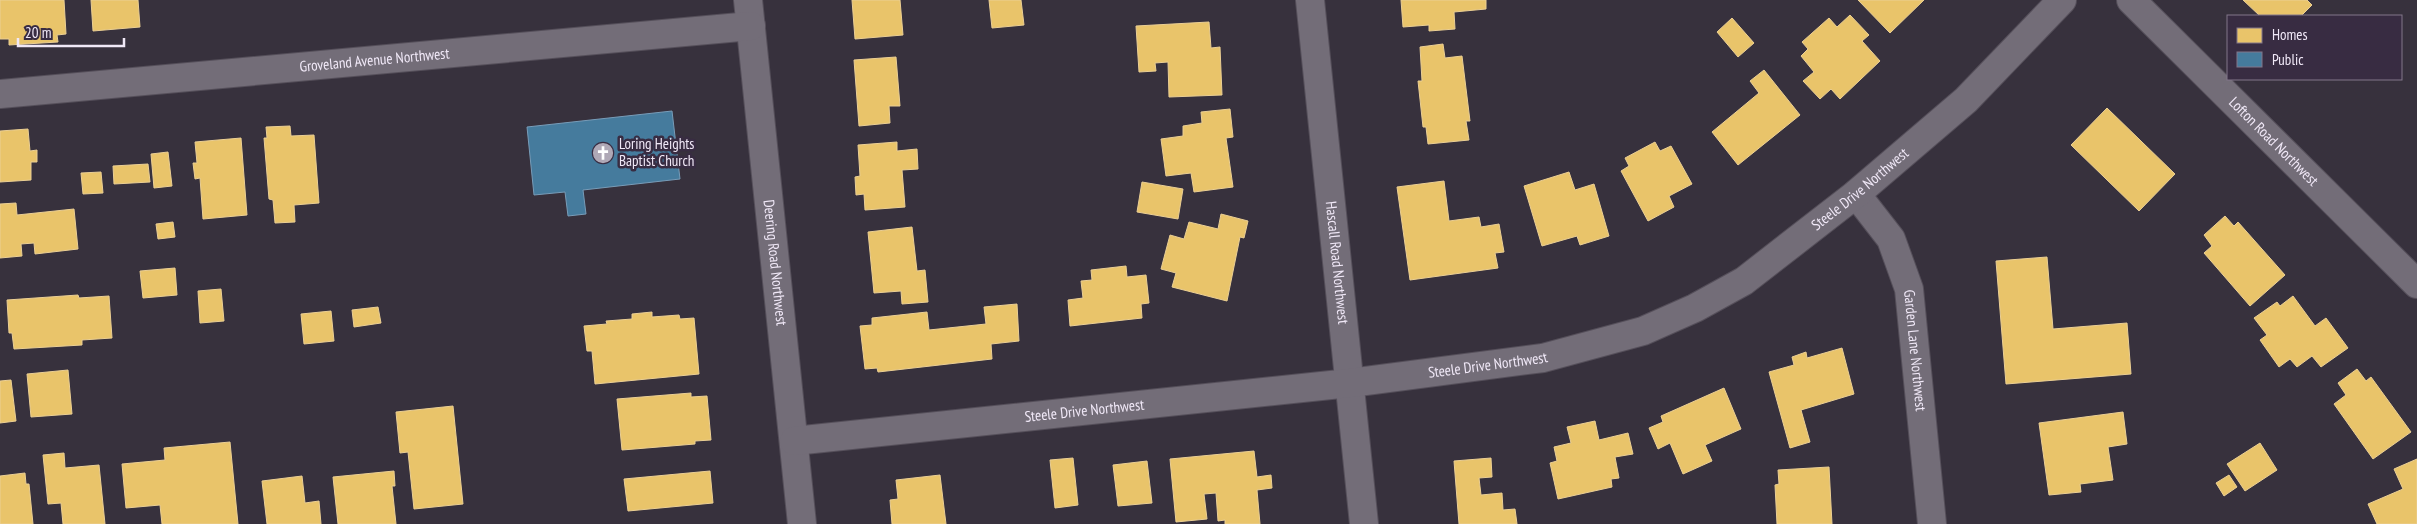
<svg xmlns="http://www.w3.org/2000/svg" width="2417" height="524" font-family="'PT Sans Narrow',sans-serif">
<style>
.homes{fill:#e9c46a;stroke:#ebcf94}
.public{fill:#457b9d;stroke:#789cb8}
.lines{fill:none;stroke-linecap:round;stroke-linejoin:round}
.minor-casing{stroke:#554f5a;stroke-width:30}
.minor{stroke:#736d78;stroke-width:28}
.labels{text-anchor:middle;stroke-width:5;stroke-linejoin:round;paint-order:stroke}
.street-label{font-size:15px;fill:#f0e8f7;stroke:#382c42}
.poi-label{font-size:15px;fill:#f0e8f7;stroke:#382c42;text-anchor:start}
</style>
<rect width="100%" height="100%" fill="#37313d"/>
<path class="homes" d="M 0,0 L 64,0 L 66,34 L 57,35 L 58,42 L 9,45 L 9,39 L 0,39 Z
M 91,0 L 138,0 L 140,27 L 93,31 Z
M 852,0 L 900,0 L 903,35 L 855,39 Z
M 989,0 L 1021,0 L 1024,25 L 992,28 Z
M 1401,0 L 1486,0 L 1486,9 L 1454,12 L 1455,29 L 1429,31 L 1429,25 L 1403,27 Z
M 1858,0 L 1924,0 L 1890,33 Z
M 2243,0 L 2307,0 L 2312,5 L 2301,16 L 2260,16 Z
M 1850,15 L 1869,35 L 1862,41 L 1880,61 L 1840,99 L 1831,89 L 1820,99 L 1803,81 L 1814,72 L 1801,56 L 1808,49 L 1802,42 L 1829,18 L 1837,27 Z
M 1732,18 L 1754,43 L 1738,57 L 1717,32 Z
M 1209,22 L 1211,48 L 1220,47 L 1222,95 L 1169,97 L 1168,62 L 1155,63 L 1156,71 L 1139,72 L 1136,26 Z
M 1443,44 L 1445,58 L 1462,56 L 1470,121 L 1466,121 L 1469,140 L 1428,144 L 1426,127 L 1423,127 L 1418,81 L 1422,81 L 1420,47 Z
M 896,57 L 900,106 L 889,106 L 890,123 L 859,126 L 854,60 Z
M 1764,70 L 1800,115 L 1738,165 L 1712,132 L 1759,93 L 1750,81 Z
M 2107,108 L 2175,174 L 2139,211 L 2071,145 Z
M 1230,109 L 1233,137 L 1226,138 L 1233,187 L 1194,192 L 1191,173 L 1166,176 L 1161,139 L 1183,136 L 1183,126 L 1202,123 L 1201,112 Z
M 290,126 L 291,136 L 314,135 L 319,203 L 294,205 L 295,222 L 275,223 L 273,200 L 269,199 L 264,138 L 267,138 L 266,127 Z
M 28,129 L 30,151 L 37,150 L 37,162 L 31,162 L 31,180 L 0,182 L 0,131 Z
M 241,138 L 247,215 L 203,219 L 200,178 L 195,179 L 193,163 L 197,163 L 195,142 Z
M 897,142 L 897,151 L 917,149 L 918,169 L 902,170 L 905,207 L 865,210 L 864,194 L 856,195 L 855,177 L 860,176 L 858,145 Z
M 1655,142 L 1660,151 L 1671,146 L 1692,184 L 1669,196 L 1674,207 L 1648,221 L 1621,171 L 1629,166 L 1625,158 Z
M 168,152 L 172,186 L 154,188 L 151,154 Z
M 148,164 L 150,182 L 114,184 L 113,166 Z
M 101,172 L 103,193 L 83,194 L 81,173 Z
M 1569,172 L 1575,190 L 1594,184 L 1609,236 L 1580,245 L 1577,236 L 1542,246 L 1524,186 Z
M 1444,181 L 1449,221 L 1479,217 L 1481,227 L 1499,224 L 1504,252 L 1495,253 L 1498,268 L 1410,280 L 1397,187 Z
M 1142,182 L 1183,189 L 1178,219 L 1137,212 Z
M 16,203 L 17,215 L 74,209 L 78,249 L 35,254 L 34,243 L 21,244 L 22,256 L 0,258 L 0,204 Z
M 1221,214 L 1248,221 L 1244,238 L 1240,237 L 1227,301 L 1172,287 L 1176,273 L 1161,269 L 1170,235 L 1184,239 L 1189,222 L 1218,229 Z
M 2225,216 L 2234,226 L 2238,222 L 2285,275 L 2250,306 L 2204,253 L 2212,246 L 2204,235 Z
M 173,222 L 175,237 L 158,239 L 156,224 Z
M 912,227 L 917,271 L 925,270 L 928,302 L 902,304 L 901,291 L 874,293 L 868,232 Z
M 2047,257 L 2053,329 L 2127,323 L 2131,374 L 2006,384 L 1996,261 Z
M 1126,266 L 1127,277 L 1146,275 L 1149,303 L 1141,304 L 1142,318 L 1070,326 L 1068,300 L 1083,298 L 1081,281 L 1092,280 L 1091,270 Z
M 175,268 L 177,295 L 143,298 L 140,271 Z
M 221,289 L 224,321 L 200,323 L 198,291 Z
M 78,295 L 79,298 L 109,296 L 112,338 L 82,340 L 82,345 L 14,349 L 12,333 L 9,333 L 7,300 Z
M 2293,296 L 2315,326 L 2326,318 L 2348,348 L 2321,367 L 2312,356 L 2297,367 L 2290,359 L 2279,367 L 2260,340 L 2267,335 L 2254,318 L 2277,302 L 2280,306 Z
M 1017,304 L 1019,341 L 991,344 L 992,359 L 878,372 L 877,368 L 865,369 L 860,326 L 872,325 L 872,318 L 927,312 L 929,330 L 986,324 L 984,307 Z
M 378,307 L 381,323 L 354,327 L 352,310 Z
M 331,311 L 334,341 L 304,344 L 301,314 Z
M 652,312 L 652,317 L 679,315 L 680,319 L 694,318 L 699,374 L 595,384 L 592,351 L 587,351 L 584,326 L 607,324 L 606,321 L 632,319 L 632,314 Z
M 1842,348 L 1854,394 L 1801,410 L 1810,442 L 1790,448 L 1769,372 L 1794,365 L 1792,357 L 1806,352 L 1807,358 Z
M 2357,369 L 2366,381 L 2371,377 L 2411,432 L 2373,459 L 2334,404 L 2346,395 L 2338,383 Z
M 68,370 L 72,414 L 31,417 L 27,374 Z
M 11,380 L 16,421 L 0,423 L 0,381 Z
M 1724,388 L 1741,429 L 1705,445 L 1712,461 L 1683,474 L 1670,443 L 1658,449 L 1649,428 L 1663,422 L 1661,416 Z
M 691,393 L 691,397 L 707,396 L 711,440 L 695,441 L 695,444 L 622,450 L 617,399 Z
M 453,406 L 463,504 L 414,509 L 408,452 L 400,453 L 396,412 Z
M 2123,412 L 2127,444 L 2108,447 L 2113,480 L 2080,484 L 2081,492 L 2049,495 L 2039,423 Z
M 1595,421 L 1599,440 L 1628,433 L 1633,454 L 1615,457 L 1619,478 L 1611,479 L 1612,487 L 1558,499 L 1550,463 L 1557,461 L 1554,447 L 1571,443 L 1567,427 Z
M 230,442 L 238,524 L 162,524 L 160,505 L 126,508 L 122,464 L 165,460 L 164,448 Z
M 2260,443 L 2277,470 L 2245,491 L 2227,464 Z
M 1254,451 L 1257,477 L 1271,475 L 1272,488 L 1257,490 L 1260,524 L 1225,524 L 1225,520 L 1218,521 L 1216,493 L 1204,494 L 1207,519 L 1176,522 L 1170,459 Z
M 64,453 L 65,468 L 99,465 L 105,524 L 63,524 L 61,503 L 48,504 L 43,455 Z
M 1073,458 L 1078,505 L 1055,508 L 1050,460 Z
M 1491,458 L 1492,477 L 1479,478 L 1481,495 L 1502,493 L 1503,510 L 1515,509 L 1517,524 L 1459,524 L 1454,461 Z
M 2417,459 L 2417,524 L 2377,524 L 2368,504 L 2403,489 L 2394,469 Z
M 1147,461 L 1152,503 L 1118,506 L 1113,465 Z
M 1829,467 L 1832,524 L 1777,524 L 1775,485 L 1779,484 L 1778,470 Z
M 394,471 L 395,486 L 392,486 L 396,524 L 338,524 L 333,477 Z
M 710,471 L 713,503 L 628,511 L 624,479 Z
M 25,473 L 26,484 L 29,484 L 33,524 L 0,524 L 0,476 Z
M 940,475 L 946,524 L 892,524 L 890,500 L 898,499 L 896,480 Z
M 2229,475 L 2237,487 L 2224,496 L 2216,483 Z
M 302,476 L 305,503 L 319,501 L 321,524 L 267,524 L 262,481 Z"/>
<path class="public" d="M 672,111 L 680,179 L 583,190 L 586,214 L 568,216 L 565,192 L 534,195 L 527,127 Z"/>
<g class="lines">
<g class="minor-casing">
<g id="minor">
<path id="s1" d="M 748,0 L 802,524"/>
<path id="s2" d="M 1310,0 L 1364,524"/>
<path id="s3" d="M 2131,0 L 2417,284"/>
<path id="s4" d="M 0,94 L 751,26"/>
<path id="s5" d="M 1856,194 L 1891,239 L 1909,289 L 1932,524"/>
<path id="s6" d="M 794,441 L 1350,383 L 1543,358 L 1643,331 L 1695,308 L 1744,281 L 1856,194 L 1966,100 L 2062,0"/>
</g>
</g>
<use href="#minor" class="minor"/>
</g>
<defs>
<g id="church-disc" transform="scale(1.125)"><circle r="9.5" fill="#afa8b6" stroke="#382c42"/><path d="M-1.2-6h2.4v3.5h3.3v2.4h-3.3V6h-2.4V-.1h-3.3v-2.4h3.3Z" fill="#fff"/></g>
</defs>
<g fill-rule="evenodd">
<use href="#church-disc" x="603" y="153"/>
</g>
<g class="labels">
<g class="street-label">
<text dy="5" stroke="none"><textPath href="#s4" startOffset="376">Groveland Avenue Northwest</textPath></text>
<text dy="5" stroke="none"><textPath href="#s3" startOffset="201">Lofton Road Northwest</textPath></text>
<text dy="5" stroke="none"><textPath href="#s6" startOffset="1118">Steele Drive Northwest</textPath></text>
<text dy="5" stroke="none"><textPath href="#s1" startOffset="264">Deering Road Northwest</textPath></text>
<text dy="5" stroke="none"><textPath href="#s2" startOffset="264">Hascall Road Northwest</textPath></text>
<text dy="5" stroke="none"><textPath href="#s5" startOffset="172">Garden Lane Northwest</textPath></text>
<text dy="5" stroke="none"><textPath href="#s6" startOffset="698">Steele Drive Northwest</textPath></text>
<text dy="5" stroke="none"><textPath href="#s6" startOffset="292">Steele Drive Northwest</textPath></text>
</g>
<g class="poi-label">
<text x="619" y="149">Loring Heights<tspan x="619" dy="17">Baptist Church</tspan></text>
</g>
</g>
<rect x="2227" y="15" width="175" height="65" fill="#382c42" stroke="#82778a"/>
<rect x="2237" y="28" width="25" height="15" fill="#e9c46a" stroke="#82778a"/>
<text x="2272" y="40" font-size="15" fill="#f0e8f7">Homes</text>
<rect x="2237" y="52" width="25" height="15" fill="#457b9d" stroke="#82778a"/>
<text x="2272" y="65" font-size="15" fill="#f0e8f7">Public</text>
<path d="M18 38v8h106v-8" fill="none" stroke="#f0e8f7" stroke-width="2.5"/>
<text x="25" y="38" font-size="15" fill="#f0e8f7" stroke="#382c42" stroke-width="4" paint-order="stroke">20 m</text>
</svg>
